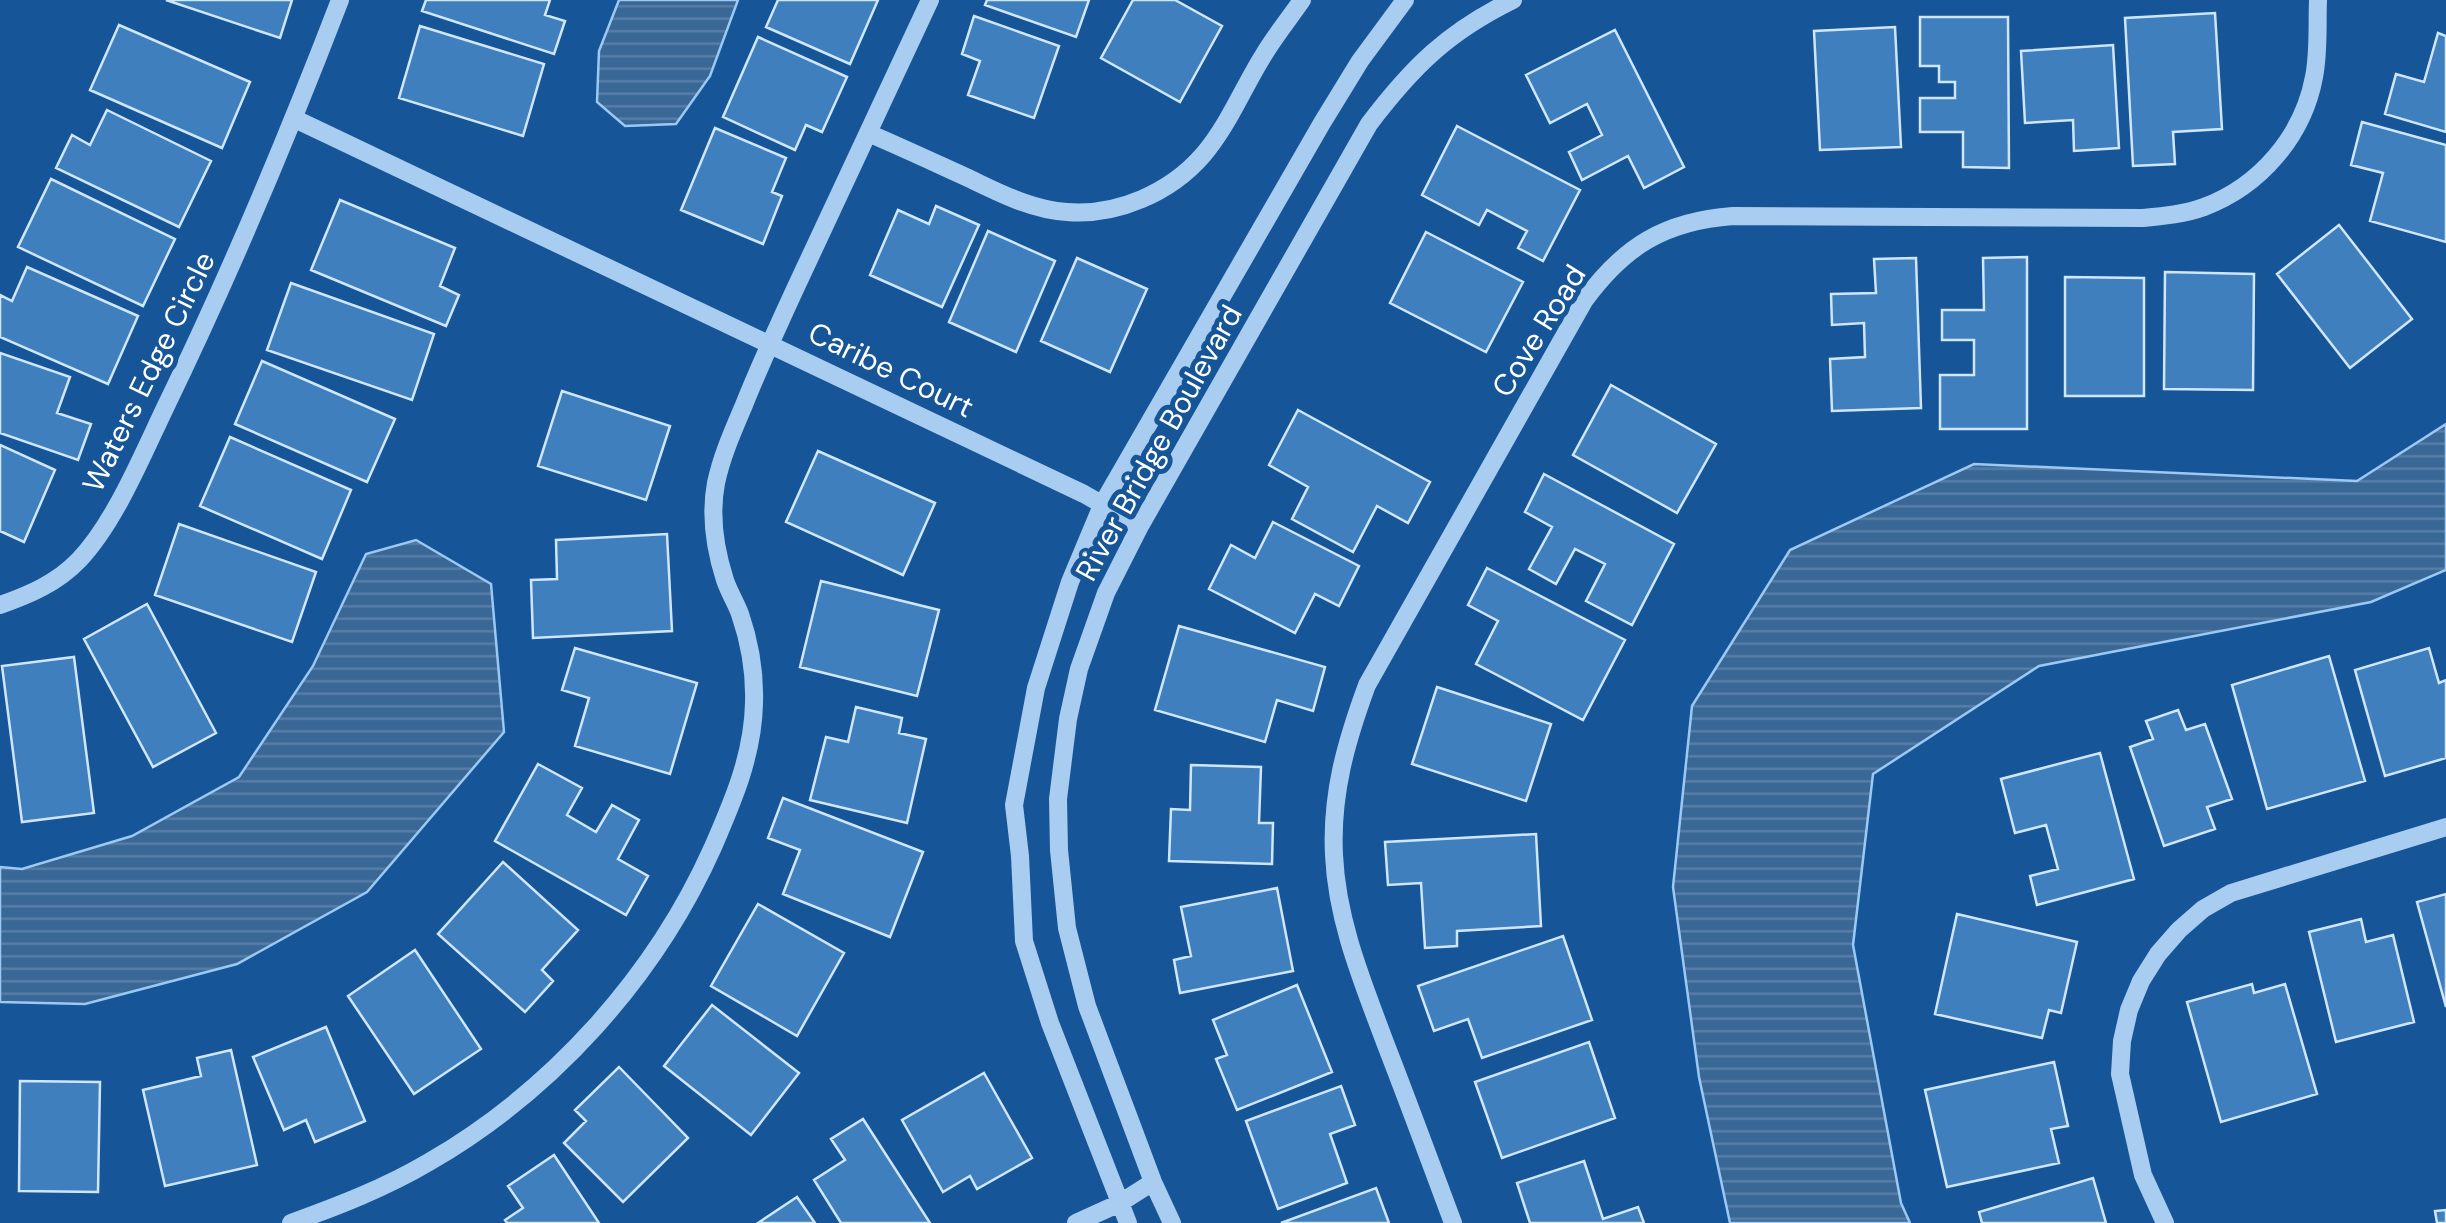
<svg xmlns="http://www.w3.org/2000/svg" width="2446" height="1223" font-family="'DM Sans',sans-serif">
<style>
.water{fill:url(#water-rules);stroke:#9bc9f4;stroke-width:2.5}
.building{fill:#3f7fbe;stroke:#d0e6fc;stroke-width:2.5}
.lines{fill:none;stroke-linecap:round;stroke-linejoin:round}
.minor{stroke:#a9cdf1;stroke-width:18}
.labels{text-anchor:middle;stroke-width:10;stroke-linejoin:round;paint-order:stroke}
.street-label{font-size:30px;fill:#fff;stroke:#165597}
</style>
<defs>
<pattern id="water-rules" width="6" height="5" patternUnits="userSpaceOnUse" patternTransform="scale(2.5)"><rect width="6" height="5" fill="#396796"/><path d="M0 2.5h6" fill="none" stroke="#577ea6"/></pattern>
</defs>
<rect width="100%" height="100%" fill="#165597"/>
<path class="water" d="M 619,0 L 738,0 L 710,76 L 676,124 L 625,126 L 597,102 L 599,51 Z
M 2446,424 L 2446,570 L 2371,602 L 2039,666 L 1873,774 L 1853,945 L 1901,1203 L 1910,1223 L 1730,1223 L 1699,1077 L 1673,887 L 1692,706 L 1790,550 L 1974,464 L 2357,481 Z
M 416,540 L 491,584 L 504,732 L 367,892 L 237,964 L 85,1004 L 0,1002 L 0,867 L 22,869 L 132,836 L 239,777 L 313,666 L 366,554 Z"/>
<path class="building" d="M 166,0 L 292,0 L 280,38 Z
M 426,0 L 550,0 L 545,15 L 565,21 L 554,54 L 422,11 Z
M 778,0 L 878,0 L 850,64 L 766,27 Z
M 987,0 L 1089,0 L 1076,37 L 985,5 Z
M 1133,0 L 1175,0 L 1222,26 L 1180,102 L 1101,58 Z
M 2215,13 L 2222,129 L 2173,132 L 2175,164 L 2133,166 L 2125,18 Z
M 974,16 L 1059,46 L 1034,118 L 968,95 L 980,61 L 962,54 Z
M 1920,17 L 2008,17 L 2009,168 L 1963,167 L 1963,132 L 1920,132 L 1920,98 L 1955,98 L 1955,82 L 1939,82 L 1939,66 L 1920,66 Z
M 119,25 L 250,82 L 222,148 L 90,90 Z
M 420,26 L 544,64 L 523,136 L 399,98 Z
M 1895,27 L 1901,147 L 1820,150 L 1814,31 Z
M 1615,30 L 1684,167 L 1644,188 L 1628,156 L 1582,180 L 1569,152 L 1602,135 L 1587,104 L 1550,123 L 1526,75 Z
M 2438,33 L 2446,36 L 2446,132 L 2385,114 L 2396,74 L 2424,82 Z
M 758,37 L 847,77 L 822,132 L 806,125 L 795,150 L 723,117 Z
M 2113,45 L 2119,148 L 2074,151 L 2073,120 L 2025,123 L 2021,51 Z
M 107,110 L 211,161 L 179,227 L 56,168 L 72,135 L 90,145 Z
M 2362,122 L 2446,145 L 2446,242 L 2370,221 L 2383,173 L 2351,165 Z
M 1457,126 L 1580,190 L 1543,261 L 1518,248 L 1527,231 L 1487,210 L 1479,225 L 1422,195 Z
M 715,128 L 786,158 L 772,192 L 782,196 L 763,244 L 681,210 Z
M 51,179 L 175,239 L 143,306 L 18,247 Z
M 340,200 L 455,248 L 440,286 L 459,295 L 446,326 L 311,270 Z
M 936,206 L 979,225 L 942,307 L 870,275 L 898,210 L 929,224 Z
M 2339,225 L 2412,319 L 2350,368 L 2277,274 Z
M 988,231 L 1055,261 L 1016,352 L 949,322 Z
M 1426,232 L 1523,282 L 1486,352 L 1390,303 Z
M 2027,257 L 2027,429 L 1940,429 L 1940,375 L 1974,375 L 1974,340 L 1942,340 L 1942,310 L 1984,310 L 1983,258 Z
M 1077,258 L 1147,289 L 1110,372 L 1041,341 Z
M 1916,258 L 1921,408 L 1832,411 L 1830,359 L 1865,357 L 1864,323 L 1832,325 L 1831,294 L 1876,293 L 1874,259 Z
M 27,267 L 138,316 L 108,384 L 0,337 L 0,295 L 12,301 Z
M 2165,272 L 2254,274 L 2253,390 L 2164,389 Z
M 2065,277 L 2144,278 L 2144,396 L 2065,396 Z
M 291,283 L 434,334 L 412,400 L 267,350 Z
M 0,353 L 70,377 L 57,413 L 91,424 L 78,460 L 0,433 Z
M 262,361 L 395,419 L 367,482 L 235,424 Z
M 1611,385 L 1716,444 L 1677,513 L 1573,455 Z
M 562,391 L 670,426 L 646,500 L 538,466 Z
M 1298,410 L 1430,482 L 1408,523 L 1377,506 L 1353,552 L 1292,519 L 1308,487 L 1269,465 Z
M 230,437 L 351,490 L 322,559 L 200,506 Z
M 0,445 L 55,470 L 24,542 L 0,531 Z
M 818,451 L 935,503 L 903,575 L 786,522 Z
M 1544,474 L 1674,544 L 1632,625 L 1586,601 L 1605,564 L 1575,549 L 1556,584 L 1529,569 L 1552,527 L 1525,512 Z
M 1273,522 L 1359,566 L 1339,606 L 1315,594 L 1295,633 L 1209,589 L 1231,545 L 1255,558 Z
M 179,524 L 316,572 L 292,642 L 155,595 Z
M 667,534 L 672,631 L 533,638 L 531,580 L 557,579 L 556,540 Z
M 1487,568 L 1625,640 L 1583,720 L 1476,664 L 1498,621 L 1468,605 Z
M 821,581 L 939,610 L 917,696 L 800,667 Z
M 147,604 L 216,733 L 153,767 L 84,639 Z
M 1179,626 L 1325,667 L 1313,711 L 1277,700 L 1265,742 L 1155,710 Z
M 575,648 L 697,683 L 670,774 L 575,746 L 589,698 L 562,690 Z
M 2429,648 L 2439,683 L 2446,680 L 2446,758 L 2385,776 L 2355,670 Z
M 2329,656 L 2365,781 L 2267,809 L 2232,685 Z
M 74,657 L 94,813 L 22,822 L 2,666 Z
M 1437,687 L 1551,724 L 1526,801 L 1412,764 Z
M 856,707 L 902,718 L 899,733 L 926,739 L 907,823 L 810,800 L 826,737 L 848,742 Z
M 2178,710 L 2186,730 L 2205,724 L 2232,799 L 2207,807 L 2215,829 L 2164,846 L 2130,747 L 2153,739 L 2146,721 Z
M 2100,753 L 2134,879 L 2037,905 L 2030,876 L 2058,869 L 2046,825 L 2015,833 L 2001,779 Z
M 538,764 L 582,788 L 567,815 L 596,832 L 612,805 L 639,820 L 618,859 L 648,876 L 626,915 L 495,841 Z
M 1191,765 L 1261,767 L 1259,823 L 1273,823 L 1272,864 L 1169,861 L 1171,809 L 1190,810 Z
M 783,798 L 923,852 L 890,937 L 783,894 L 800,850 L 768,838 Z
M 1536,834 L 1541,926 L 1457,931 L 1457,946 L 1425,948 L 1421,883 L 1388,885 L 1385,842 Z
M 503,862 L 578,930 L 542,970 L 553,981 L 525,1012 L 438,934 Z
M 1277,888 L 1293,971 L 1180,993 L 1174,960 L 1191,956 L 1181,907 Z
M 2446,894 L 2446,1007 L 2417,902 Z
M 758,904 L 844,953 L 797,1036 L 711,986 Z
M 1957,914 L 2077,942 L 2061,1013 L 2049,1010 L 2042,1038 L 1935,1014 Z
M 2361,919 L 2366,942 L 2393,935 L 2414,1022 L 2336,1042 L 2309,932 Z
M 1563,936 L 1592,1020 L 1482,1058 L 1468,1019 L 1434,1031 L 1418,986 Z
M 415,950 L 481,1049 L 414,1094 L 348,996 Z
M 2252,984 L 2254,993 L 2285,984 L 2317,1094 L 2221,1122 L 2187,1002 Z
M 1297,985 L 1332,1072 L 1237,1110 L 1216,1059 L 1227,1055 L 1213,1020 Z
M 712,1005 L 799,1073 L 751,1135 L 664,1066 Z
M 326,1027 L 365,1121 L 315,1142 L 306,1120 L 284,1130 L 253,1057 Z
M 1589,1042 L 1615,1118 L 1502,1158 L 1475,1082 Z
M 231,1050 L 257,1165 L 165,1186 L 143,1090 L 201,1076 L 197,1058 Z
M 2054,1062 L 2068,1126 L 2051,1129 L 2059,1163 L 1947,1187 L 1925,1090 Z
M 619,1067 L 688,1138 L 623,1202 L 564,1143 L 586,1121 L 575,1110 Z
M 984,1073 L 1032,1158 L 977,1189 L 970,1176 L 943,1192 L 902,1120 Z
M 20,1081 L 100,1082 L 98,1192 L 19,1191 Z
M 1341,1086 L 1355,1125 L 1330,1134 L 1347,1183 L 1278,1209 L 1246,1121 Z
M 863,1119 L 930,1223 L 841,1223 L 814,1180 L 845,1160 L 831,1139 Z
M 554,1155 L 599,1223 L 507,1223 L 505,1220 L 523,1208 L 508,1186 Z
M 1584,1161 L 1603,1219 L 1638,1207 L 1644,1223 L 1530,1223 L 1517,1183 Z
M 2093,1178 L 2106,1223 L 1982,1223 L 1979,1212 Z
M 1376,1188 L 1389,1223 L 1281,1223 Z
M 797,1197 L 815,1223 L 758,1223 Z
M 2446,1210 L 2446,1223 L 2437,1223 L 2435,1211 Z"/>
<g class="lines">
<path class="minor" d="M 295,119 L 1084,494 L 1140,526
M 868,133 C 901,147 933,162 966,177 C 998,192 1031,210 1067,212 C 1117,216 1170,193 1203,155 C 1228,126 1243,88 1263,56 C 1274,37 1289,19 1302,0
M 0,605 C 29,595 57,583 79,560 C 115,522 142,456 165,408 C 230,274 287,138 340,0
M 291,1223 C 338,1206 385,1188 429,1162 C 552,1091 655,977 713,847 C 733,801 753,755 754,703 C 755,673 750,643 740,614 C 736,603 729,592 725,580 C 715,549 710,515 716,483 C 722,455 733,431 744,405 C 760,365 778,326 796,287 C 841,192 885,96 930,0
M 1076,1223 L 1120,1203 L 1153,1182
M 1128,1223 L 1050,1023 L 1024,941 L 1020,856 L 1014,805 L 1036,688 L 1070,582 L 1103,503 L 1322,123 L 1360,61 L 1405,0
M 1172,1223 L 1153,1182 L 1087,1006 L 1067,928 L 1059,850 L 1058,799 L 1068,719 L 1079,669 L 1106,593 L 1140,526 L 1369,124 C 1413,66 1448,32 1513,0
M 1453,1223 C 1431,1164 1409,1104 1386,1045 C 1363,983 1337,922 1334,855 C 1331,794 1346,742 1367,685 L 1584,301 C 1624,246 1665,221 1733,216 L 2143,218 C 2164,216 2185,214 2204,207 C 2260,186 2303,136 2314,77 C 2319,52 2317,25 2318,0
M 2165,1223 L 2143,1175 L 2120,1074 L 2122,1041 L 2129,1010 L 2141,981 L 2158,954 L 2179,930 L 2203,909 L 2231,893 L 2446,827"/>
</g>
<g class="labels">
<g class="street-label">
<text transform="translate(1539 331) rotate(-58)" y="10">Cove Road</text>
<text transform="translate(891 370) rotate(26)" y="10">Caribe Court</text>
<text transform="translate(149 372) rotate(-64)" y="10">Waters Edge Circle</text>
<text transform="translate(1159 443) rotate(-61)" y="10">River Bridge Boulevard</text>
</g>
</g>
</svg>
